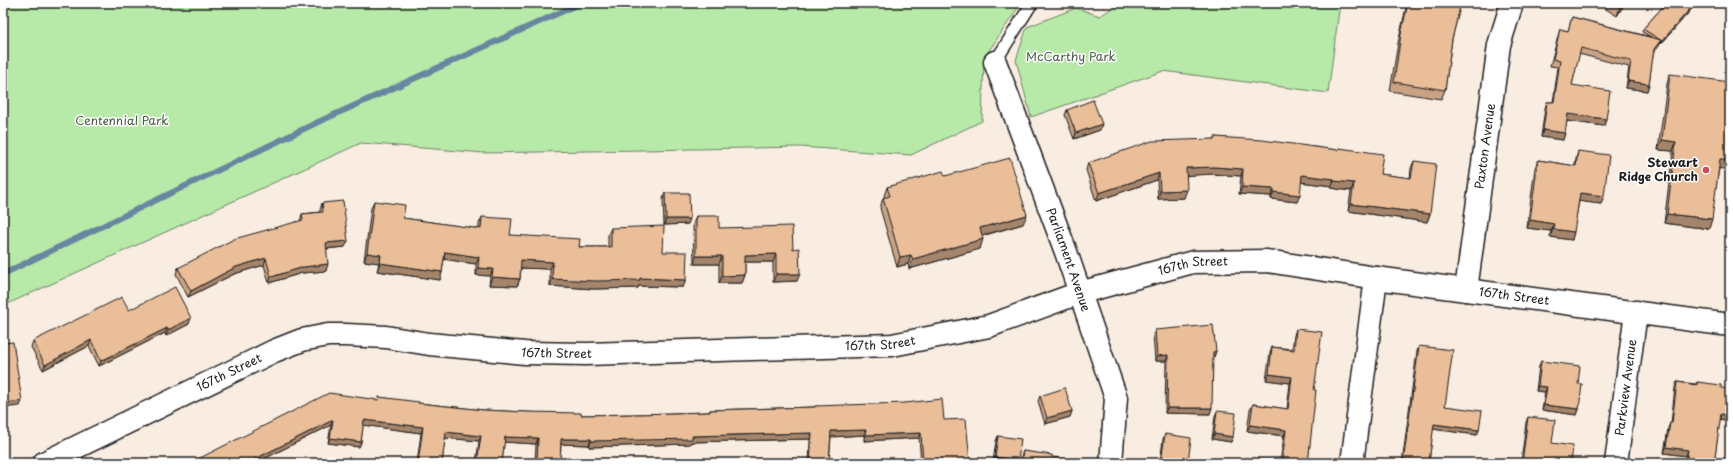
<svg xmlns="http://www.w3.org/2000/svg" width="1733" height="466" font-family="'Playpen Sans',sans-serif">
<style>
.green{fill:#b7e9a9;stroke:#6a8262}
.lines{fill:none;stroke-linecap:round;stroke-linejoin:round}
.stream{stroke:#67869f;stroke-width:6}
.lane-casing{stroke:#1c1c1c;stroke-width:14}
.street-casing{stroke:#1c1c1c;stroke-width:25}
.secondary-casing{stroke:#1c1c1c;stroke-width:25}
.lane{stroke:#fff;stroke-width:11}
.street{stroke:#fff;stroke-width:22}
.secondary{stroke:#fff;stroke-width:22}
.wall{fill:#caa384;stroke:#1c1c1c}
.shaded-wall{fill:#a4856c;stroke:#1c1c1c}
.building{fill:#ebbe9a;stroke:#1c1c1c}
.poi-dot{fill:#d1495b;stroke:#fff;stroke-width:1.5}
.labels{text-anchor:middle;stroke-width:3;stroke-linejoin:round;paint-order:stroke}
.park-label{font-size:12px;fill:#4a5a46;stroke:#fff}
.street-label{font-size:12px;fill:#1c1c1c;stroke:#fff}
.poi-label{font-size:12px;font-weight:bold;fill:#1c1c1c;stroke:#fff;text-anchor:end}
</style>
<rect width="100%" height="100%" fill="#f9ece1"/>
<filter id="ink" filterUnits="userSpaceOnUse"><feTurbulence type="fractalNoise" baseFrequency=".025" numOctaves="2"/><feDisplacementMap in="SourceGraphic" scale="8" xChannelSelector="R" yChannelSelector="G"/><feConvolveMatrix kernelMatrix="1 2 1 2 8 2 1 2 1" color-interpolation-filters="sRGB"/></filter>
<g filter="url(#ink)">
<path class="green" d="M 3,3 L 1018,3 L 1018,8 L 984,58 L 982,121 L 911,155 L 801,147 L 484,153 L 361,143 L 3,306 Z
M 1120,3 L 1340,3 L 1328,93 L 1163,71 L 1031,117 L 1016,60 L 1027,27 L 1076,8 L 1100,16 Z"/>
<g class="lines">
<path class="stream" d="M 3,274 L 316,123 L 581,3"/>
<g class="lane-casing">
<path id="lane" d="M 995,62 L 1032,3"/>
</g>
<g class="street-casing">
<g id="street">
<path id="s1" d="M 995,62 L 1066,252 L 1116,398 L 1111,463"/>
<path id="s2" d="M 1466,290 L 1499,45 L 1512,3"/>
<path d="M 1352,463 L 1376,278"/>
<path id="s3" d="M 1616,463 L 1636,312"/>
</g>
</g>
<g class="secondary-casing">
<g id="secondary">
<path id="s4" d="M 44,463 L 274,351 L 302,340 L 328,335 L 346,335 L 386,337 L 429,344 L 525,353 L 586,354 L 892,345 L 989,326 L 1079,293 L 1193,262 L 1267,261 L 1376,278 L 1730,325"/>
</g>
</g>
<use href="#lane" class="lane"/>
<use href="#street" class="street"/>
<use href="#secondary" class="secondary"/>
</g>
<path class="wall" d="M 1407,3 L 1461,3 L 1452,39 L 1445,90 L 1441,99 L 1390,91 L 1398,43 Z
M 1596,3 L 1625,3 L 1617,16 Z
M 1666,3 L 1697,3 L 1661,44 L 1660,43 L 1659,46 L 1653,53 L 1649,84 L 1647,91 L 1626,88 L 1629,67 L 1579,54 L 1572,85 L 1604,126 L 1567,121 L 1563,140 L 1541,137 L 1545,108 L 1547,102 L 1553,102 L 1558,67 L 1550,66 L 1558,36 L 1560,29 L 1568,31 L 1572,17 L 1651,37 L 1642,32 L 1643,29 Z
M 1670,74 L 1719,169 L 1709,229 L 1664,223 L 1673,151 L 1658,150 L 1667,84 Z
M 1067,110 L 1100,130 L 1074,139 L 1065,115 Z
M 1215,137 L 1338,150 L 1339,148 L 1380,174 L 1410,178 L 1411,168 L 1414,161 L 1430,214 L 1427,222 L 1348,211 L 1351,191 L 1331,188 L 1332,186 L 1301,182 L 1297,202 L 1271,199 L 1271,196 L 1239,194 L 1241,176 L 1212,174 L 1186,175 L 1184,198 L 1158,199 L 1157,180 L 1096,201 L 1086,170 L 1088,163 L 1215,139 Z
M 1578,151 L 1601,204 L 1579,201 L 1572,240 L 1550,237 L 1551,231 L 1527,228 L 1535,168 L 1538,160 L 1575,166 L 1576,159 Z
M 945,176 L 1023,224 L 982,236 L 980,249 L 909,269 L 908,264 L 897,267 L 880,208 L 883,198 L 884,198 L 884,196 L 887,187 Z
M 665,193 L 688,224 L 664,225 L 663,199 Z
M 374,201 L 403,218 L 479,229 L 479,224 L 482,217 L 510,235 L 579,247 L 608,247 L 608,235 L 611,228 L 663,252 L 686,280 L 683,287 L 638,286 L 638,288 L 594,289 L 550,286 L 550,269 L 521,268 L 520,279 L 517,286 L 489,285 L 490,276 L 476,275 L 476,264 L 444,259 L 442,272 L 440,280 L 377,271 L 379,263 L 364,261 L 371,208 Z
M 322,203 L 345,247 L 326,249 L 326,271 L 302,273 L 269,283 L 264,265 L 234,274 L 188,297 L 176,274 L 178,268 L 300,221 L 302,214 L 320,212 L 320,210 Z
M 696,216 L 719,228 L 793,249 L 797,281 L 773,282 L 773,262 L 745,262 L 745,275 L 742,283 L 719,283 L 719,264 L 694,264 L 693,224 Z
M 129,310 L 189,324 L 166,336 L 165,333 L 99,366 L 89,346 L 43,370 L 31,347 L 33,341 Z
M 1296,329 L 1314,390 L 1308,463 L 1243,463 L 1245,458 L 1280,462 L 1284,436 L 1247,431 L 1250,410 L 1253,404 L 1287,409 L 1290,383 L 1266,380 L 1270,353 L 1272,347 L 1292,349 L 1294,335 Z
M 1155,330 L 1216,351 L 1214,357 L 1212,357 L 1210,414 L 1165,413 L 1166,361 L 1155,361 L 1153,335 Z
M 1419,346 L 1445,406 L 1479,430 L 1477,435 L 1433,429 L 1429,462 L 1440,463 L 1402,463 L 1417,351 Z
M 1541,361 L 1578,384 L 1579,409 L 1577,415 L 1542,410 L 1545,392 L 1536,391 L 1539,366 Z
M 1677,382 L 1696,384 L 1697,382 L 1721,388 L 1730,421 L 1720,419 L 1714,463 L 1685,463 L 1686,456 L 1664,453 L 1668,428 L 1670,423 L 1671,423 L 1675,387 Z
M 1040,396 L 1072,411 L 1070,417 L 1045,424 L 1038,401 Z
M 379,397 L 418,403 L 484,410 L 581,415 L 638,414 L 709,412 L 710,410 L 814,407 L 815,406 L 944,420 L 970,463 L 921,463 L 919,438 L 864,441 L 864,435 L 831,437 L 829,463 L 809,463 L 810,439 L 691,442 L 690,444 L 589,447 L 589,445 L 561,444 L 560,463 L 535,463 L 536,444 L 504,442 L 502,463 L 476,463 L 479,441 L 445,438 L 442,463 L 417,463 L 421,433 L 363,425 L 361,442 L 359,447 L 328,443 L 331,425 L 256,463 L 193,463 L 194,461 L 378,400 Z
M 1217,411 L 1233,437 L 1231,442 L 1212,439 L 1215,416 Z
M 1528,417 L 1552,443 L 1571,463 L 1521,463 L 1526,422 Z
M 1165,434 L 1188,463 L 1160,463 L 1163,439 Z
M 998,436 L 1018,460 L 1017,463 L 1001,463 L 993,462 L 996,441 Z
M 1023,451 L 1052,457 L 1066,463 L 1020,463 L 1021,456 Z"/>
<path class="shaded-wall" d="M 1622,3 L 1625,3 L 1617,16 L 1621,4 Z
M 1695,3 L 1697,3 L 1661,44 L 1662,41 Z
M 1661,40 L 1659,46 L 1652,55 L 1654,49 Z
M 1628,81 L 1649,84 L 1647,91 L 1626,88 Z
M 1568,114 L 1606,119 L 1604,126 L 1566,121 Z
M 1102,124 L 1100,130 L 1074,139 L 1076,133 Z
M 1543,130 L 1565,133 L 1563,140 L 1541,137 Z
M 1662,140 L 1676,142 L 1673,151 L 1658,150 Z
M 1720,159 L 1730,160 L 1730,170 L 1716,168 Z
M 1214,167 L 1243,169 L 1241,176 L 1212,174 L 1183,176 L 1186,168 Z
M 1159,173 L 1157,180 L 1096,201 L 1099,193 Z
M 1302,175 L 1334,179 L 1332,186 L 1300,182 Z
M 1334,181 L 1354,183 L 1351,191 L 1331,188 Z
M 1242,187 L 1274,189 L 1271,196 L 1239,194 Z
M 1187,190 L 1184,198 L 1158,199 L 1160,191 Z
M 1274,192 L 1300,195 L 1297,202 L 1271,199 Z
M 1580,193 L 1604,196 L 1601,204 L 1577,201 Z
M 1351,204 L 1430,214 L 1427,222 L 1348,211 Z
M 1667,214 L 1712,219 L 1709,229 L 1664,223 Z
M 1027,215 L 1023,224 L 976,237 L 980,228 Z
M 666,219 L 690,219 L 688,224 L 664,225 Z
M 1530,220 L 1554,224 L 1551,231 L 1527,228 Z
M 1553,229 L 1574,232 L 1572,240 L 1550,237 Z
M 983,239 L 980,249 L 909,269 L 913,259 Z
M 348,241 L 345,247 L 323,249 L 326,243 Z
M 445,252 L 479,257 L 476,264 L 443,259 Z
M 367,253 L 381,255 L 379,263 L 364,261 Z
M 776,254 L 773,262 L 742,262 L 745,255 Z
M 911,255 L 908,264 L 897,267 L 900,257 Z
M 696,256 L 722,256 L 719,264 L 694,264 Z
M 266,258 L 264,265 L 234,274 L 188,297 L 191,291 L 236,267 Z
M 521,260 L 553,262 L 550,269 L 518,268 Z
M 380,263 L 442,272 L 440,280 L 377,271 Z
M 328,264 L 326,271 L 302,273 L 269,283 L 271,277 L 304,267 Z
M 478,268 L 493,269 L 490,276 L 476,275 Z
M 776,274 L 800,274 L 797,281 L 773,282 Z
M 745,275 L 742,283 L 719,283 L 722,276 Z
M 492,277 L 520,279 L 517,286 L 489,285 Z
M 640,278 L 686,280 L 683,287 L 638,286 L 638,288 L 594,289 L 550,286 L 552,279 Z
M 191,318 L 189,324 L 166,336 L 168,330 Z
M 167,328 L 165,333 L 99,366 L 101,361 Z
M 91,340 L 89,346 L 43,370 L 45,365 Z
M 1216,351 L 1214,357 L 1211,357 L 1213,352 Z
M 1168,355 L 1166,361 L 1155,361 L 1157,356 Z
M 1269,374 L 1292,377 L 1290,383 L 1266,380 Z
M 1538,386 L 1547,387 L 1545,392 L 1536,391 Z
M 22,401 L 20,406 L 3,408 L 3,403 Z
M 1544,405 L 1579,409 L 1577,415 L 1542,410 Z
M 1167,408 L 1212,408 L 1210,414 L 1165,413 Z
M 1072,411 L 1070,417 L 1045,424 L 1047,418 Z
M 1721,414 L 1730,415 L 1730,421 L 1719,419 Z
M 333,420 L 331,425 L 256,463 L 247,463 Z
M 364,420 L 423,427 L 421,433 L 362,425 Z
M 1434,424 L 1479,430 L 1477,435 L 1432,429 Z
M 1250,425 L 1286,430 L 1284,436 L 1247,431 Z
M 866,430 L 864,435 L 829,437 L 831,431 Z
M 446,432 L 481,436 L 479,441 L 444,438 Z
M 812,433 L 810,439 L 691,442 L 690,444 L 589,447 L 591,441 L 692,436 Z
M 921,433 L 919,438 L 864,441 L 866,435 Z
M 1214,434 L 1233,437 L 1231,442 L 1212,439 Z
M 505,437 L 538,438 L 536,444 L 503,442 Z
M 330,438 L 361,442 L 359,447 L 328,443 Z
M 561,439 L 591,439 L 589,445 L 559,444 Z
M 1666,447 L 1688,450 L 1686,456 L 1664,453 Z
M 995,457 L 1018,460 L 1017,463 L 1001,463 L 993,462 Z"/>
<path class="building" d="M 1408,3 L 1461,3 L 1452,39 L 1445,90 L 1394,82 L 1401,34 Z
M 1666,3 L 1695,3 L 1662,41 L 1643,29 Z
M 1572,17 L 1661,40 L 1654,49 L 1649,84 L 1628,81 L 1631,61 L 1581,48 L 1572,85 L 1610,91 L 1606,119 L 1568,114 L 1565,133 L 1543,130 L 1547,102 L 1554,102 L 1560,61 L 1553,59 L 1560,29 L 1568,31 Z
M 1670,74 L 1730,82 L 1729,85 L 1730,85 L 1730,160 L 1720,159 L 1712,219 L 1667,214 L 1676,142 L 1662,140 Z
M 1093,100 L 1102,124 L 1076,133 L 1067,110 Z
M 1215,137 L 1262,140 L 1338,150 L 1339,148 L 1383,154 L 1380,174 L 1411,178 L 1414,161 L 1436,164 L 1430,214 L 1351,204 L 1354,183 L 1334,181 L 1334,179 L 1302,175 L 1300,195 L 1274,192 L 1274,189 L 1242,187 L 1243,169 L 1214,167 L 1186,168 L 1187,190 L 1160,191 L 1159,173 L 1099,193 L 1088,163 L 1152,141 L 1215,139 Z
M 1578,151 L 1609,155 L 1604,196 L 1580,193 L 1574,232 L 1553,229 L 1554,224 L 1530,220 L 1538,160 L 1576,166 Z
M 1010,158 L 1027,215 L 980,228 L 983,239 L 913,259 L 911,255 L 900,257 L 883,198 L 890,196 L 887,187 L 943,171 L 945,176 Z
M 665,193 L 689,193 L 690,219 L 666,219 Z
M 343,201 L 348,241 L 326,243 L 328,264 L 304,267 L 271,277 L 266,258 L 236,267 L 191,291 L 178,268 L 234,239 L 303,220 L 302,214 L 323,212 L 322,203 Z
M 374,201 L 405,205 L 403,218 L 481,229 L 482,217 L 512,219 L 510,235 L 580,239 L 579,247 L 611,247 L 611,228 L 664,226 L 663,252 L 687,252 L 686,280 L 640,278 L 640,280 L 597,281 L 552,279 L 553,262 L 521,260 L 520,279 L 492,277 L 493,269 L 478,268 L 479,257 L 445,252 L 442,272 L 380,263 L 381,255 L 367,253 Z
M 696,216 L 719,216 L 719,228 L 792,226 L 793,249 L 799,248 L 800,274 L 776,274 L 776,254 L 745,255 L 745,275 L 722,276 L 722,256 L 696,256 Z
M 175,287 L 191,318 L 168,330 L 167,328 L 101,361 L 91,340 L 45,365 L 33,341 L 122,297 L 129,310 Z
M 1213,325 L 1216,351 L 1213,352 L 1212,408 L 1167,408 L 1168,355 L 1157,356 L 1155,330 Z
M 1296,329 L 1322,332 L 1314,390 L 1316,390 L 1308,463 L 1244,463 L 1245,458 L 1282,462 L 1286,430 L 1250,425 L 1253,404 L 1288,409 L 1292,377 L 1269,374 L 1272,347 L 1294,350 Z
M 13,342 L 22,401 L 3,403 L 3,343 Z
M 1419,346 L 1453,350 L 1445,406 L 1482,411 L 1479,430 L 1434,424 L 1429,462 L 1440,463 L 1403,463 Z
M 1541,361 L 1580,366 L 1578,384 L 1582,384 L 1579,409 L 1544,405 L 1547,387 L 1538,386 Z
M 1677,382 L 1697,385 L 1697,382 L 1721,385 L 1721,388 L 1730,389 L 1730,415 L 1721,414 L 1714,463 L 1686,463 L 1688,450 L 1666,447 L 1670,423 L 1672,423 Z
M 1065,388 L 1072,411 L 1047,418 L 1040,396 Z
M 329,393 L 378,400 L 379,397 L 419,402 L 418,403 L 484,410 L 527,412 L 581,413 L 581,415 L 638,414 L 710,412 L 710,410 L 815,407 L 815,406 L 905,403 L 942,399 L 944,420 L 966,419 L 970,463 L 923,463 L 921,433 L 866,435 L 866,430 L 831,431 L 829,463 L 810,463 L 812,433 L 692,436 L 692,439 L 591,441 L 591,439 L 561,439 L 560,463 L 537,463 L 538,438 L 505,437 L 502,463 L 477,463 L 481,436 L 446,432 L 442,463 L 418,463 L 423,427 L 364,420 L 361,442 L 330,438 L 333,420 L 247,463 L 195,463 L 194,461 Z
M 1217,411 L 1236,413 L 1233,437 L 1214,434 Z
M 1528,417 L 1555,420 L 1552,443 L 1573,446 L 1571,463 L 1522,463 Z
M 1165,434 L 1191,438 L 1188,463 L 1161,463 Z
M 998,436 L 1021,439 L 1018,460 L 995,457 Z
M 1023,451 L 1052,455 L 1052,457 L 1066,459 L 1066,463 L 1021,463 Z
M 590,459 L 610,461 L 611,463 L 590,463 Z"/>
</g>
<circle class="poi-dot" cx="1706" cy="170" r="4"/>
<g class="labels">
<g class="park-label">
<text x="1071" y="61">McCarthy Park</text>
<text x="122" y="125">Centennial Park</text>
</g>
<g class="street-label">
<text dy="4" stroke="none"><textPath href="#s2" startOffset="145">Paxton Avenue</textPath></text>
<text dy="4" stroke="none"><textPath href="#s1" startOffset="211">Parliament Avenue</textPath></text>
<text dy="4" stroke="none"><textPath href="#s4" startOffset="1190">167th Street</textPath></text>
<text dy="4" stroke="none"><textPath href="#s4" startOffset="1514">167th Street</textPath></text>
<text dy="4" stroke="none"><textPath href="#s4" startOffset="866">167th Street</textPath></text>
<text dy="4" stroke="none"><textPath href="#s4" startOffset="542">167th Street</textPath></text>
<text dy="4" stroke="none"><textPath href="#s4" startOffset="206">167th Street</textPath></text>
<text dy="4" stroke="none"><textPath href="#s3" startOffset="76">Parkview Avenue</textPath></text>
</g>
<g class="poi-label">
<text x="1698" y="167">Stewart<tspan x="1698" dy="14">Ridge Church</tspan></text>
</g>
</g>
<rect width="1733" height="466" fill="none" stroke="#fff" stroke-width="16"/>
<rect x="8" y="8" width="1717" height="450" fill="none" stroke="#1c1c1c" stroke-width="1.5" filter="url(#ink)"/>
</svg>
